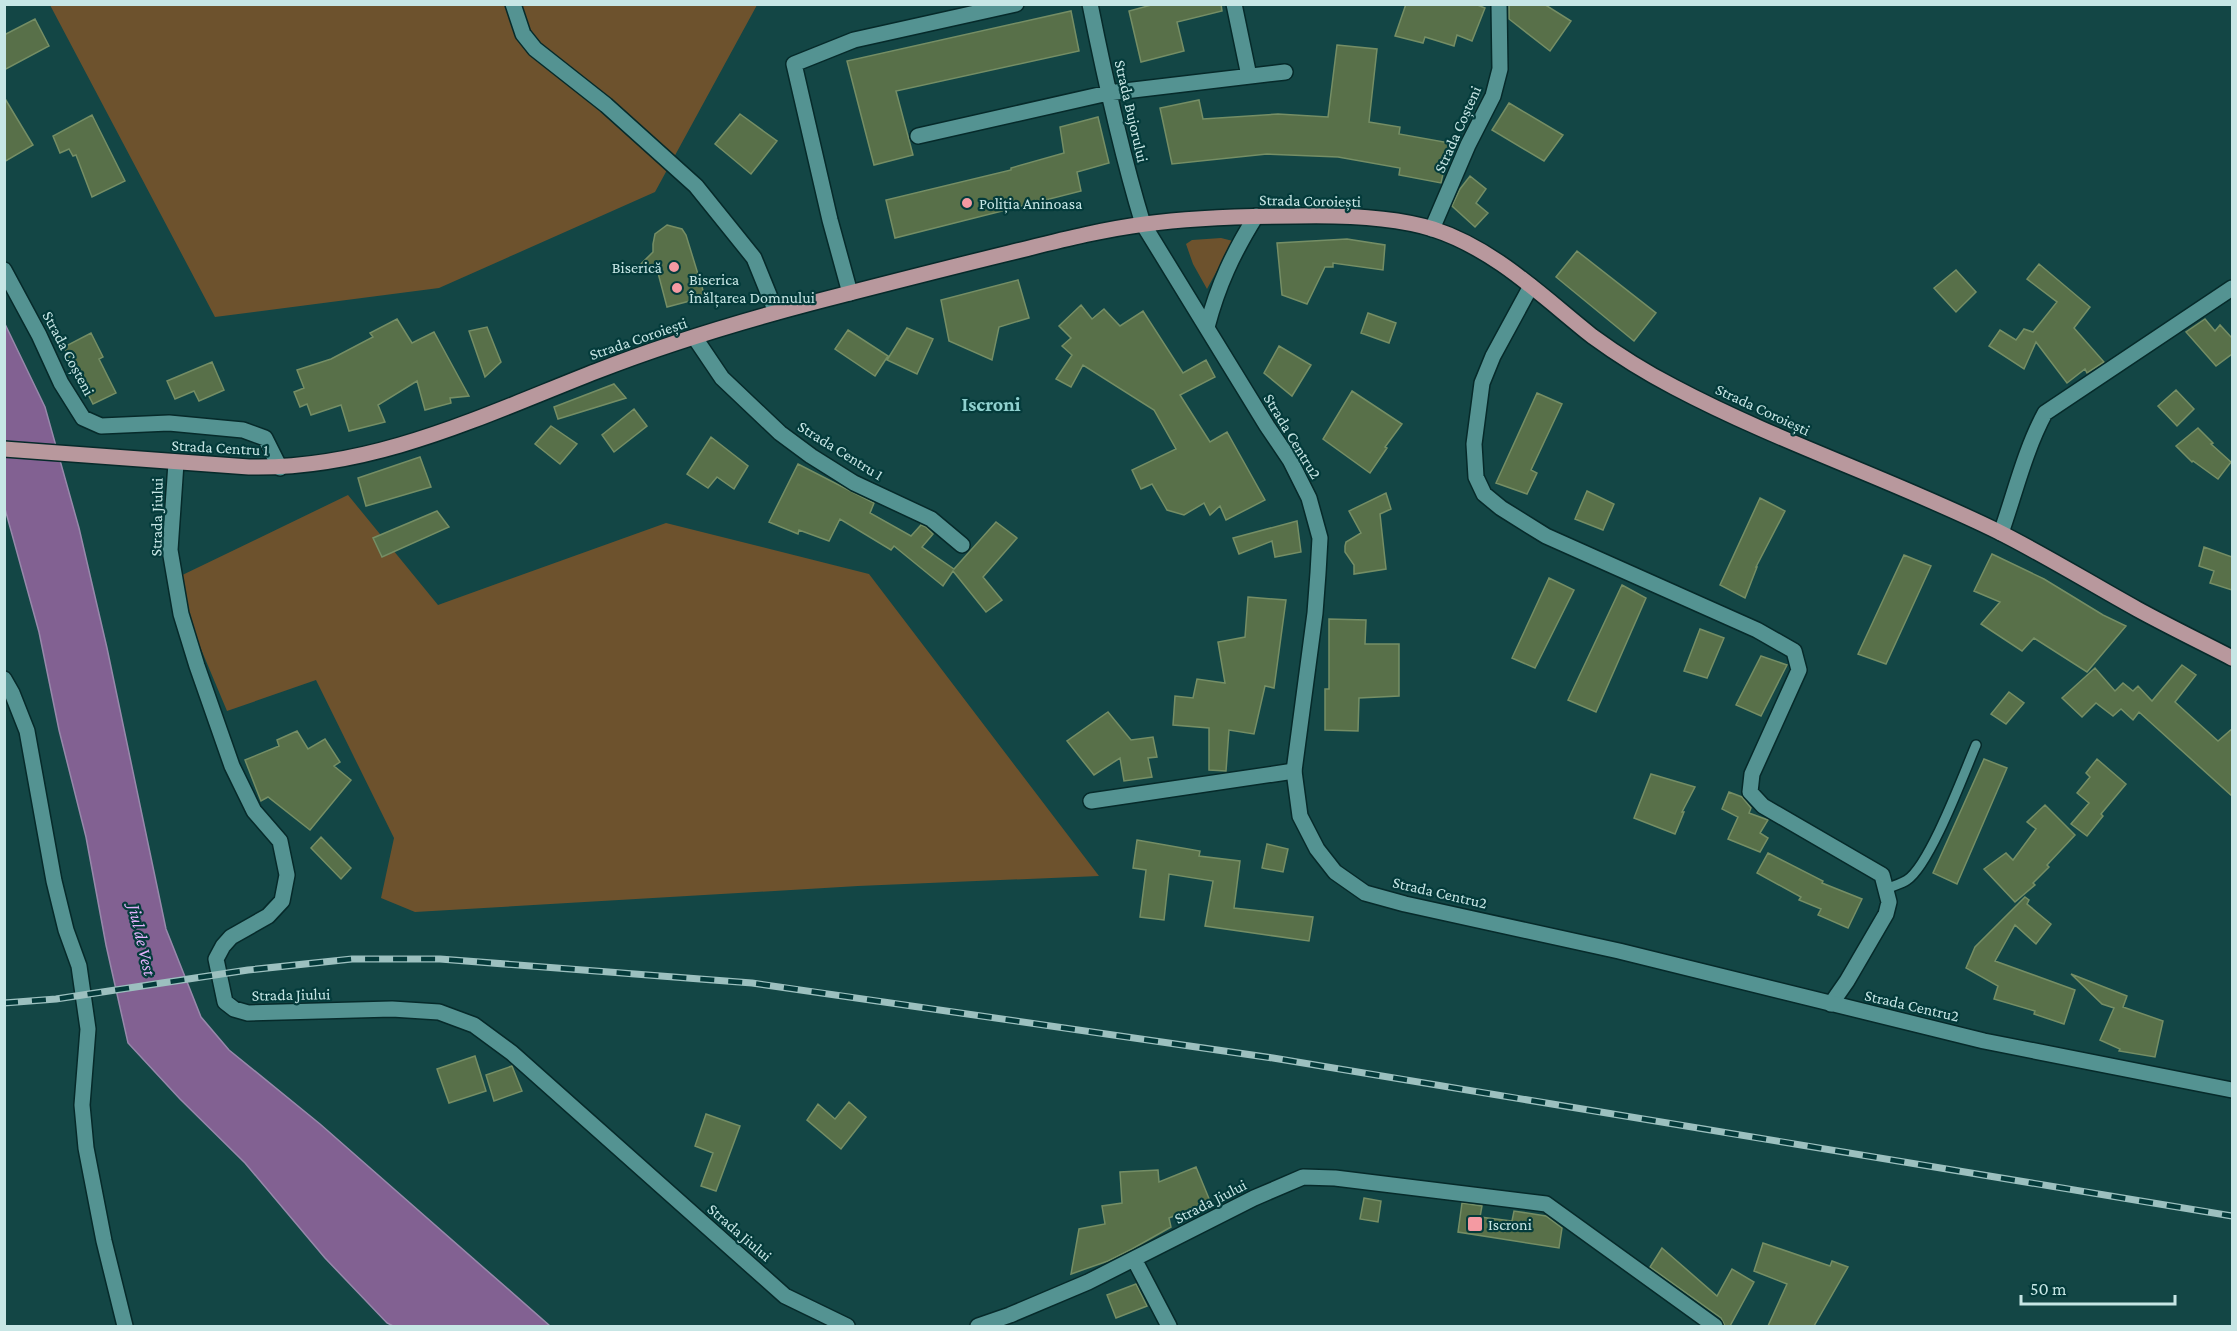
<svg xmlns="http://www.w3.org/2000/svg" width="2237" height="1331" font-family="'Crimson Pro',serif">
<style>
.green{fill:#6d522d}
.water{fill:#826192;stroke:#9789ab;stroke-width:1.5}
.building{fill:#587049;stroke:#758e65;stroke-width:1.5}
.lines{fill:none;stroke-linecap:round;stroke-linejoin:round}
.service-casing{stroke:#062a2a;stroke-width:12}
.minor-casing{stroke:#062a2a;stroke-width:18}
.tertiary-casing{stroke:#062a2a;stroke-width:18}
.primary-casing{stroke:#062a2a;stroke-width:18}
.service{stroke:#549392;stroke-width:9}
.minor{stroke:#549392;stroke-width:15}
.tertiary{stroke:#549392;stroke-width:15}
.primary{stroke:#b8989d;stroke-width:15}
.rail-casing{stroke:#9cc0bf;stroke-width:7}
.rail{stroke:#043b3b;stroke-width:4.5;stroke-dasharray:14;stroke-linecap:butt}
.poi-dot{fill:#f49aa2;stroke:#043b3b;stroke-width:2}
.labels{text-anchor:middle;stroke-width:4.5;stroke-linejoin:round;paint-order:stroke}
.street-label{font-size:16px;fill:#c7e6e5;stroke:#043b3b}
.poi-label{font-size:16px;fill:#c7e6e5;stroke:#043b3b;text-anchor:start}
.water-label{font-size:18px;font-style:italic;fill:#e1b1fa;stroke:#043b3b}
.quarter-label{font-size:20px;font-weight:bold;fill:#8fd0ce;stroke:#043b3b}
</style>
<rect width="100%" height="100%" fill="#134645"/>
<path class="green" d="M 50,5 L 757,5 L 655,192 L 439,288 L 215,317 Z
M 1221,238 L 1233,241 L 1207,289 L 1193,264 L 1186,244 L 1192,240 Z
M 348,495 L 438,605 L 666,523 L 869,574 L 1099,876 L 858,886 L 415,912 L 381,898 L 394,838 L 316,680 L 227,711 L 172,580 Z"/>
<path class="water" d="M 4,322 L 45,407 L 79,528 L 107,648 L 166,929 L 201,1017 L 229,1050 L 320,1124 L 550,1326 L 393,1326 L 387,1323 L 325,1258 L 245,1163 L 180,1099 L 128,1043 L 106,945 L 86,837 L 59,730 L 39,632 L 5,509 Z"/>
<path class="building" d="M 1155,4 L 1221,4 L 1222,11 L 1177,22 L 1184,51 L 1141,62 L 1129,11 Z
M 1406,4 L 1475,4 L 1485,8 L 1472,41 L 1457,35 L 1454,46 L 1425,37 L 1423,43 L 1395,36 Z
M 1509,4 L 1544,4 L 1571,21 L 1550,51 L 1509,19 Z
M 1071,11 L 1079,51 L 896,91 L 913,155 L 874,165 L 847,61 Z
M 35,19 L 49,46 L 4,70 L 4,35 Z
M 1337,45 L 1377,49 L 1369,122 L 1400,127 L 1399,134 L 1450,143 L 1441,183 L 1399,175 L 1400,168 L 1338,157 L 1267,154 L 1172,164 L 1160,108 L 1199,100 L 1203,119 L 1278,114 L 1328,117 Z
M 4,97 L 33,145 L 4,162 Z
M 1509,103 L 1563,135 L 1544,161 L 1492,130 Z
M 740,114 L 777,141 L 751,174 L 715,144 Z
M 92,115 L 125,181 L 92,197 L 76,155 L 73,156 L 69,149 L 60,153 L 53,136 Z
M 1098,117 L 1109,163 L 1077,172 L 1081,191 L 895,238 L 886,200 L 1011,170 L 1011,168 L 1064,153 L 1060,127 Z
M 1470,176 L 1486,189 L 1476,203 L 1488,213 L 1475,227 L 1452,206 L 1460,189 Z
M 667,225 L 682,229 L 686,235 L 705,297 L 667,307 L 657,269 L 641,264 L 653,252 L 653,244 L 655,234 Z
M 1347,239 L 1385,245 L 1383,270 L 1333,263 L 1333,267 L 1325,267 L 1307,304 L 1282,295 L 1277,243 Z
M 1577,251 L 1656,313 L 1634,341 L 1556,277 Z
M 2039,264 L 2090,307 L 2074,328 L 2104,362 L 2087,373 L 2085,369 L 2067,383 L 2036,342 L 2024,369 L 1989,346 L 2000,330 L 2016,340 L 2024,329 L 2033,332 L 2057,302 L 2027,279 Z
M 1956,270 L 1976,292 L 1956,312 L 1934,288 Z
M 1018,280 L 1029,318 L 999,327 L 992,360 L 949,341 L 941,300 Z
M 1081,305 L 1092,319 L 1104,309 L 1120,326 L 1143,311 L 1183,373 L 1206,360 L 1215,377 L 1180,395 L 1210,442 L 1227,432 L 1265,500 L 1226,520 L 1220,506 L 1210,515 L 1204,503 L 1184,515 L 1167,510 L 1152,484 L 1141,489 L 1132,470 L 1176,449 L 1154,410 L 1083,365 L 1071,387 L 1056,379 L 1072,355 L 1062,346 L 1071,338 L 1059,326 Z
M 1368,313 L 1396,323 L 1389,343 L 1361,333 Z
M 397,319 L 412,343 L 434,332 L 469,396 L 450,398 L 451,403 L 425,410 L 417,381 L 378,405 L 385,422 L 349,431 L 341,405 L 311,415 L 307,404 L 300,407 L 294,392 L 304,388 L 297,370 L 331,359 L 373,337 L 370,333 Z
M 2205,319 L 2215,331 L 2220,325 L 2232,338 L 2232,354 L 2216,366 L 2186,332 Z
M 487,327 L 501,362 L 485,377 L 469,331 Z
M 907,328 L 933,339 L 917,374 L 887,360 Z
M 848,330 L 888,356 L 875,376 L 835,349 Z
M 91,333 L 103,357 L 99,359 L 116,393 L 93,404 L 64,347 Z
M 1279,346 L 1311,365 L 1292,396 L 1264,373 Z
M 212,362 L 224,390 L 199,401 L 194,391 L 175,399 L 167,381 Z
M 614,384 L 626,398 L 558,419 L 554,407 Z
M 2176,390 L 2194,409 L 2177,426 L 2158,406 Z
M 1352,391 L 1402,424 L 1385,447 L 1387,448 L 1370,473 L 1323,439 Z
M 1537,393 L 1562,404 L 1531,470 L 1537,473 L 1527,494 L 1496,483 Z
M 634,409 L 647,426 L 614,452 L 602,435 Z
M 551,426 L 577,444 L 560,464 L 535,444 Z
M 2198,428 L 2213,443 L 2211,444 L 2231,462 L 2218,479 L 2193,461 L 2192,462 L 2176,446 Z
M 711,437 L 748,466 L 734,489 L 717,477 L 708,488 L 687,474 Z
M 420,457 L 431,487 L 366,506 L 358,478 Z
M 798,464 L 874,503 L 870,513 L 911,536 L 921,525 L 926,527 L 933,534 L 922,547 L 954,569 L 996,522 L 1017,538 L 983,577 L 1002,600 L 986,612 L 953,571 L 943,586 L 894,546 L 891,550 L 840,519 L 829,541 L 799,530 L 798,534 L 769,522 Z
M 1587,491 L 1614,504 L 1603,530 L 1575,519 Z
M 1386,493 L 1391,509 L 1380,514 L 1386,569 L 1354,574 L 1354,565 L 1345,552 L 1345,546 L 1346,542 L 1361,533 L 1349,511 Z
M 1760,498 L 1785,511 L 1756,567 L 1757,567 L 1745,598 L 1720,585 Z
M 437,511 L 449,527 L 382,557 L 373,538 Z
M 1297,521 L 1301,552 L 1275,557 L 1272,541 L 1239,554 L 1233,538 Z
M 2204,547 L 2232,557 L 2232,590 L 2210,583 L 2214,571 L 2199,566 Z
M 1992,554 L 2044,579 L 2103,615 L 2126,626 L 2087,672 L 2034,638 L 2022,651 L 1981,624 L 2000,602 L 1974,591 Z
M 1904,555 L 1931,566 L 1886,664 L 1858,654 Z
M 1549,578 L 1574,590 L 1535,668 L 1512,658 Z
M 1622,585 L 1646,598 L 1596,712 L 1568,700 Z
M 1248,597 L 1286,600 L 1274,688 L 1265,686 L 1254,734 L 1229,730 L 1226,771 L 1209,770 L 1209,728 L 1173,725 L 1175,696 L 1193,698 L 1197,679 L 1225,683 L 1218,642 L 1245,637 Z
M 1329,619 L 1366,620 L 1365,644 L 1399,644 L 1399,696 L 1359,698 L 1358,731 L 1325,730 L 1325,689 L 1329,689 Z
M 1700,629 L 1724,638 L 1707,678 L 1684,671 Z
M 1761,656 L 1787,665 L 1761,716 L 1736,705 Z
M 2182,665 L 2196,675 L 2175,702 L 2218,741 L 2232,729 L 2232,796 L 2139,712 L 2133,720 L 2121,709 L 2113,716 L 2096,703 L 2082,717 L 2062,698 L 2095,668 L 2115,691 L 2123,683 L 2133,691 L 2138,686 L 2152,701 Z
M 2009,692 L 2024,703 L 2006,724 L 1991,714 Z
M 1108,712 L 1131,740 L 1153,737 L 1157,757 L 1148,758 L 1152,777 L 1124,781 L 1120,758 L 1094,775 L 1067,741 Z
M 297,731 L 308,749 L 325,739 L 340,762 L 334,766 L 351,780 L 310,830 L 268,797 L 261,801 L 245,760 L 279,746 L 277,740 Z
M 1984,759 L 2007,768 L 1957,884 L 1933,873 Z
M 2097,759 L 2126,784 L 2101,814 L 2103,816 L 2087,836 L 2071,824 L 2089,803 L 2077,793 L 2090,777 L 2086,773 Z
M 1651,774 L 1695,787 L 1682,812 L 1684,812 L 1675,834 L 1634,818 Z
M 1729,792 L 1742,797 L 1751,808 L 1749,813 L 1768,820 L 1760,833 L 1768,838 L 1760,852 L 1728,839 L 1738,817 L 1722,809 Z
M 2045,805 L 2075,835 L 2047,865 L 2049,867 L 2033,883 L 2035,885 L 2015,902 L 1984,869 L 2006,853 L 2013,860 L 2036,829 L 2027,822 Z
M 321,837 L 351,868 L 341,879 L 311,848 Z
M 1137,840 L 1200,851 L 1199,856 L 1240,861 L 1234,908 L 1313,917 L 1309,941 L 1205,926 L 1213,881 L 1169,874 L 1164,920 L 1140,917 L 1146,870 L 1133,868 Z
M 1267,844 L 1288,849 L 1283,872 L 1262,868 Z
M 1768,853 L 1823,881 L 1822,883 L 1862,899 L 1848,928 L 1818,915 L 1821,909 L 1799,900 L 1801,897 L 1757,873 Z
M 2025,897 L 2029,900 L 2027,904 L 2051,924 L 2036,944 L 2015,925 L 1995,961 L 2075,990 L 2064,1024 L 2034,1014 L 2035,1011 L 1994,999 L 1998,986 L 1966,968 L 1975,947 Z
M 2071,974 L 2127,996 L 2123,1007 L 2163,1021 L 2155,1057 L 2119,1051 L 2120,1049 L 2100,1040 L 2114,1008 L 2102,1004 Z
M 475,1056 L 486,1091 L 449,1103 L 437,1069 Z
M 512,1066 L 522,1091 L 494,1101 L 486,1075 Z
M 849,1102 L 866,1117 L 841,1149 L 807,1120 L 818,1104 L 835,1119 Z
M 706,1114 L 740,1126 L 716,1191 L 701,1186 L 713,1153 L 695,1146 Z
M 1196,1167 L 1210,1201 L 1169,1218 L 1171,1227 L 1132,1249 L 1108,1261 L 1071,1274 L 1079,1229 L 1105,1224 L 1102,1206 L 1122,1203 L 1120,1172 L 1158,1170 L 1159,1182 Z
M 1364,1198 L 1381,1201 L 1378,1222 L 1360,1219 Z
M 1462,1203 L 1482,1206 L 1480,1217 L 1512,1221 L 1514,1211 L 1546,1216 L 1562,1228 L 1559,1248 L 1458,1232 Z
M 1763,1243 L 1830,1266 L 1832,1261 L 1848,1267 L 1814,1326 L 1768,1326 L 1787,1284 L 1754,1271 Z
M 1662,1248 L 1717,1296 L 1732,1269 L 1754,1282 L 1730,1326 L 1725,1326 L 1721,1318 L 1650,1267 Z
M 1136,1284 L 1147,1306 L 1116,1318 L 1107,1295 Z"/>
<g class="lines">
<g class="service-casing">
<path id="service" d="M 1886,889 C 1892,886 1901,884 1907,880 C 1930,865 1964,773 1976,745"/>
</g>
<g class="minor-casing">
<path id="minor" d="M 513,4 L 523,34 L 535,49 L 606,105 L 696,186 L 754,258 L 776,312
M 1090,4 C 1105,79 1121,152 1143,224
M 1234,4 L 1249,76
M 918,136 L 1108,93 L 1285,72
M 1432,229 L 1468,145 L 1493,96 L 1500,69 L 1499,4
M 4,270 L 39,335 L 61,383 L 83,418 L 101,426 L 169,423 L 243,430 L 265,438 L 280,468
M 1531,286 L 1493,356 L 1482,383 L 1474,444 L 1476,477 L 1484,494 L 1501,508 L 1546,536 L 1757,630 L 1794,651 L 1799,670 L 1752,774 L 1750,792 L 1763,806 L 1882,875 L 1889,902 L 1886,914 L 1847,981 L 1831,1004
M 850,293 L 830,220 L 794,64 L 854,40 L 1016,4
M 695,338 L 722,378 L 780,433 L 811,456 L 854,483 L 931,519 L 962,545
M 176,463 L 170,550 L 181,614 L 197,666 L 232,766 L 254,811 L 280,841 L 287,875 L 282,901 L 268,916 L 231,937 L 223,946 L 216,959 L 225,1002 L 234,1009 L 248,1013 L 392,1009 L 439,1012 L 474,1025 L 512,1053 L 785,1296 L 847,1326
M 2001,533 C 2015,493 2025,450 2045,413 L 2232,288
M 4,679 L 12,693 L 27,731 L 54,881 L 66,930 L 79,966 L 88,1029 L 82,1105 L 86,1148 L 104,1241 L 125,1326
M 1091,801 L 1294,771
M 1134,1259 L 1169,1326
M 978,1326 L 1010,1315 L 1088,1282 L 1254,1198 L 1303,1177 L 1335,1178 L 1546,1204 L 1715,1326"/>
</g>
<g class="tertiary-casing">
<path id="tertiary" d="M 1143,224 L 1267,426 L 1290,460 L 1309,498 L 1320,538 L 1318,573 L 1315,613 L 1294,771 L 1300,816 L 1317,849 L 1335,872 L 1365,893 L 1405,904 L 1619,951 L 1984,1041 L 2232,1090
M 1207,327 C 1218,285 1233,253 1256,216"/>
</g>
<g class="primary-casing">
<path id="primary" d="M 4,449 L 249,467 C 373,470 484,415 597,371 C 666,344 739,322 811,303 C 877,286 943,269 1009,253 C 1054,242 1099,230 1145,224 C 1194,217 1245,216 1295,216 C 1338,215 1391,216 1433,229 C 1495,249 1543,297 1592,336 C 1618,355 1645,372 1674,387 C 1778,442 1891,479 1997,531 C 2045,555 2090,583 2137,609 C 2168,626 2201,642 2232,658"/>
</g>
<use href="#service" class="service"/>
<use href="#minor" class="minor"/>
<use href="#tertiary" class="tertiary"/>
<use href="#primary" class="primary"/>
<g class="rail-casing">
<path id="rail" d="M 4,1003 L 56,999 L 248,970 L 352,959 L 440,959 L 752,983 L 1273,1058 L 2232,1216"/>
</g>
<use href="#rail" class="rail"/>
</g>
<g class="poi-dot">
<circle cx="967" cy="203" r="6"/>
<circle cx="674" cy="267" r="6"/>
<circle cx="677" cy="288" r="6"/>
<rect x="1467" y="1216" width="16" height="16" rx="3"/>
</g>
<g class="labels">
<g class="street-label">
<text transform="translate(1132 111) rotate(77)" y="6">Strada Bujorului</text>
<text transform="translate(1457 129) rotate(-66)" y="6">Strada Coșteni</text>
<text transform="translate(1310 200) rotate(1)" y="6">Strada Coroiești</text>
<text transform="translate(638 338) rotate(-19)" y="6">Strada Coroiești</text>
<text transform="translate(69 353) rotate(62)" y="6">Strada Coșteni</text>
<text transform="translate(1763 409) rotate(25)" y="6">Strada Coroiești</text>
<text transform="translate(1293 436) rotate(59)" y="6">Strada Centru2</text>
<text transform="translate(220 447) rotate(3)" y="6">Strada Centru 1</text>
<text transform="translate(841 450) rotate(32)" y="6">Strada Centru 1</text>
<text transform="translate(156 517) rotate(-89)" y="6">Strada Jiului</text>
<text transform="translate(1440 892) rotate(13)" y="6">Strada Centru2</text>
<text transform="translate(291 994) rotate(-1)" y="6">Strada Jiului</text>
<text transform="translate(1912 1005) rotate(13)" y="6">Strada Centru2</text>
<text transform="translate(1210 1201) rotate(-27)" y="6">Strada Jiului</text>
<text transform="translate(740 1232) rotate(41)" y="6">Strada Jiului</text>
</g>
<g class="poi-label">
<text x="979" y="209">Poliția Aninoasa</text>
<text x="662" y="273" text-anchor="end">Biserică</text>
<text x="689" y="285">Biserica<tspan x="689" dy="18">Înălțarea Domnului</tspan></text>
<text x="1488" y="1230">Iscroni</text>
</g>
<g class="water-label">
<text transform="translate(142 940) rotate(77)" y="6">Jiul de Vest</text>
</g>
<g class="quarter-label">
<text x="991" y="411">Iscroni</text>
</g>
</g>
<rect width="2237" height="1331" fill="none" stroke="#c7e6e5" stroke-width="12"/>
<path d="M2021 1295v9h154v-9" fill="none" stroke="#c7e6e5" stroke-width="3"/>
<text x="2030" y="1295" font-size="18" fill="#c7e6e5" stroke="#043b3b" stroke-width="4.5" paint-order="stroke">50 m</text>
</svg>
